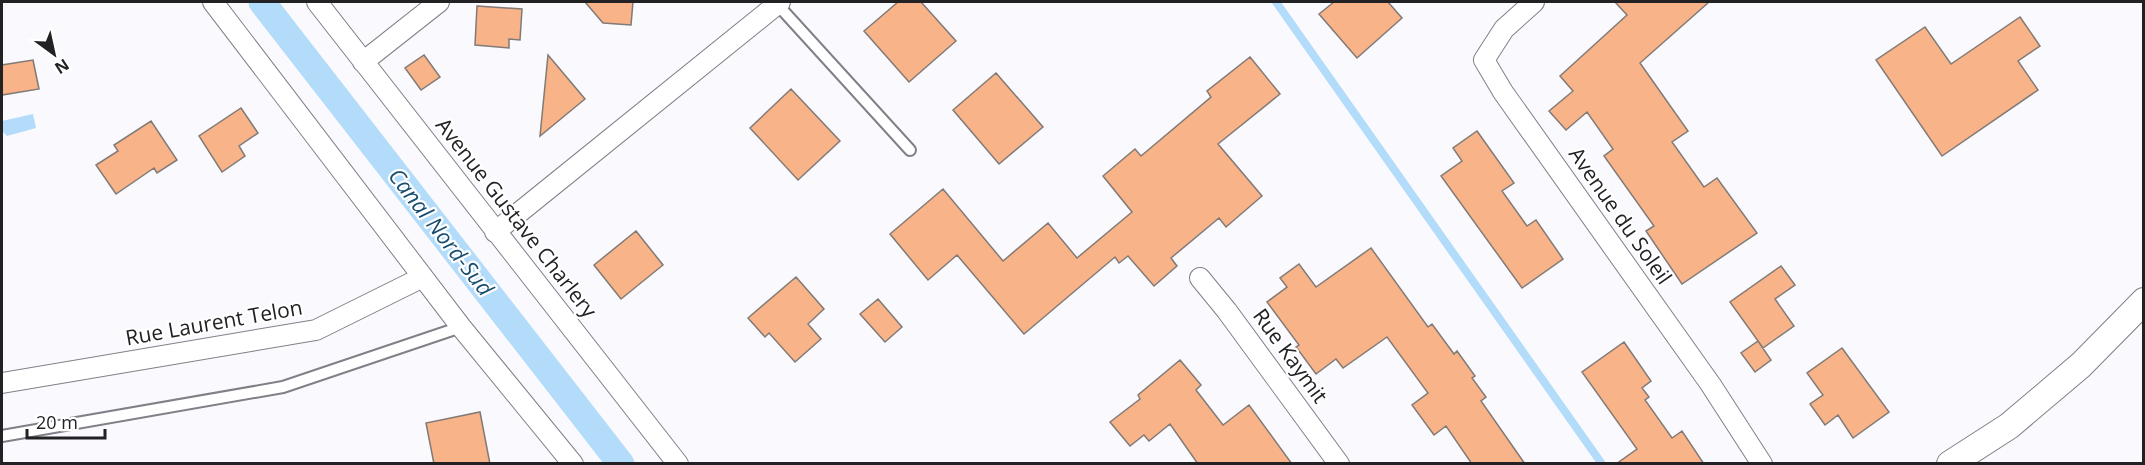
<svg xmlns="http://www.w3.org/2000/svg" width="2145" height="465" font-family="'Open Sans',sans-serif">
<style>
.water{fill:#b3dcfa}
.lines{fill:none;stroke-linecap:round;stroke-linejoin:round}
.stream{stroke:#b3dcfa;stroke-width:8}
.canal{stroke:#b3dcfa;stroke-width:27}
.building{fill:#f9b388;stroke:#817a76;stroke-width:1.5}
.service-casing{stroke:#808088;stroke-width:14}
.minor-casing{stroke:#808088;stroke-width:22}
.tertiary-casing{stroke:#808088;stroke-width:28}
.service{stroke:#fff;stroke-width:10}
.minor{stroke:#fff;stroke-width:20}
.tertiary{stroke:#fff;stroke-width:26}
.labels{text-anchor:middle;stroke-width:4.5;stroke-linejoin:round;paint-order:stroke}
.street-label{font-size:21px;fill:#222225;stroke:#fff}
.water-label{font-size:22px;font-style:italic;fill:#174d6e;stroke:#fff}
</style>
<rect width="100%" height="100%" fill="#f9f9fe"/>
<path class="water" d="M 33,114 L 36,128 L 7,136 L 2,131 L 2,121 Z"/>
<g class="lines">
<path class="stream" d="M 1276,2 L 1602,464"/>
<path class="canal" d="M 262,2 L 621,464"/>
</g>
<path class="building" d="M 585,2 L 633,2 L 631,25 L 603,23 Z
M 898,2 L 921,2 L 956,41 L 909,82 L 864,31 Z
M 1334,2 L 1388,2 L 1402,18 L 1357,58 L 1319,14 Z
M 1615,2 L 1709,2 L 1640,63 L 1688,131 L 1672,142 L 1704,187 L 1717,178 L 1757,233 L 1682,284 L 1646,231 L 1654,226 L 1604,156 L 1613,149 L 1587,112 L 1566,130 L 1549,111 L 1573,91 L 1560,76 L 1627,15 Z
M 477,6 L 522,9 L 520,40 L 509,39 L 509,48 L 475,45 Z
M 2020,17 L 2040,46 L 2018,61 L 2038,90 L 1942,156 L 1876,60 L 1925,27 L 1951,64 Z
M 424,55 L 440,77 L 421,90 L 405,68 Z
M 548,55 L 585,99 L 540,136 Z
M 1250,57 L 1280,94 L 1218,144 L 1262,196 L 1226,227 L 1219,218 L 1171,258 L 1177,266 L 1154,286 L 1128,256 L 1119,263 L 1115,257 L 1024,334 L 957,255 L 928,280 L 890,234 L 943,189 L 1003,261 L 1048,223 L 1077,258 L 1132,212 L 1103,176 L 1135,149 L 1141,156 L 1211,97 L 1207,91 Z
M 33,60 L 39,89 L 2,95 L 2,65 Z
M 996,73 L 1043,127 L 999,164 L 953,110 Z
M 791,89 L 840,141 L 798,180 L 750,128 Z
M 241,108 L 258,133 L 239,146 L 245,156 L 222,172 L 199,136 Z
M 151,121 L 177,160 L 157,173 L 154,168 L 116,194 L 96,165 L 118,151 L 114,145 Z
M 1477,131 L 1514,183 L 1502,191 L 1527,226 L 1536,220 L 1563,259 L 1522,288 L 1441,176 L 1462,161 L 1453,148 Z
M 636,231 L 663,265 L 621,299 L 594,265 Z
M 1371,248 L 1428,327 L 1432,324 L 1454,354 L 1457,351 L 1475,376 L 1472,378 L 1486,397 L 1481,401 L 1525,464 L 1472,464 L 1446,426 L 1434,435 L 1412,405 L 1428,393 L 1387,337 L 1343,368 L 1336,359 L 1316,374 L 1296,347 L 1299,345 L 1267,302 L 1287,287 L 1280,278 L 1299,264 L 1316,287 Z
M 1781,266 L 1795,285 L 1775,299 L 1794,326 L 1763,348 L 1730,302 Z
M 796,277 L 824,309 L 808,324 L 821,339 L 795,362 L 769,333 L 765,337 L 748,318 Z
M 878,299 L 902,327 L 885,342 L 860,314 Z
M 1758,341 L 1771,360 L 1755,372 L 1741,353 Z
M 1624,342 L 1651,381 L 1642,388 L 1649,397 L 1645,400 L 1672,438 L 1682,431 L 1704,464 L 1616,464 L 1637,449 L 1582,372 Z
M 1842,348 L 1889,412 L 1853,438 L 1838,415 L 1825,425 L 1810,404 L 1823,395 L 1807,373 Z
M 1180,360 L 1201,385 L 1196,390 L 1223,425 L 1249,405 L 1292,464 L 1198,464 L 1170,424 L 1149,441 L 1144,435 L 1130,446 L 1110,422 L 1140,399 L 1138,395 Z
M 480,412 L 490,464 L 434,464 L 426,423 Z"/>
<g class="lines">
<g class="service-casing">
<path id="service" d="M 777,4 L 910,150
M 2,436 L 283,387 L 461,327"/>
</g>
<g class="minor-casing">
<path id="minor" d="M 213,2 L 461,327 L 573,464
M 317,2 L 678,464
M 1534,2 L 1504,29 L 1484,60 L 1503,92 L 1711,385 L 1762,464
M 363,62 L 439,2
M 495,232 L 780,2
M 1200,278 L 1227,311 L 1339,464
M 2,383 L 316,330 L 423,277"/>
</g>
<g class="tertiary-casing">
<path id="tertiary" d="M 1950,464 L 2009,426 L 2081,365 L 2144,301"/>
</g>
<use href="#service" class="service"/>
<use href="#minor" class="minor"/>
<use href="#tertiary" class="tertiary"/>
</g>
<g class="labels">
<g class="street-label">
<text transform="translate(1620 216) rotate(55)" y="7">Avenue du Soleil</text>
<text transform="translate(516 218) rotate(52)" y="7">Avenue Gustave Charlery</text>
<text transform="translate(214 323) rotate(-10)" y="7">Rue Laurent Telon</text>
<text transform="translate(1290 356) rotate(54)" y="7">Rue Kaymit</text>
</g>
<g class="water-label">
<text transform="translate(441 232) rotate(52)" y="8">Canal Nord-Sud</text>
</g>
</g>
<rect width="2145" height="465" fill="none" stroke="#222225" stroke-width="6"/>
<g transform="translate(54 54) rotate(147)" stroke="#ffffff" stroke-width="4.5" paint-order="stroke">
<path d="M0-4.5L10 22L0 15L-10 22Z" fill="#222225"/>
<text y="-9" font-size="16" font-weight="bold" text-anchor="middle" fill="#222225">N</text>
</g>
<path d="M27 429v9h78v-9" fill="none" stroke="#222225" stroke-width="3"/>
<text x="36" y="429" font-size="18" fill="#222225" stroke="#ffffff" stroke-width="4.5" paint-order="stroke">20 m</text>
</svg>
